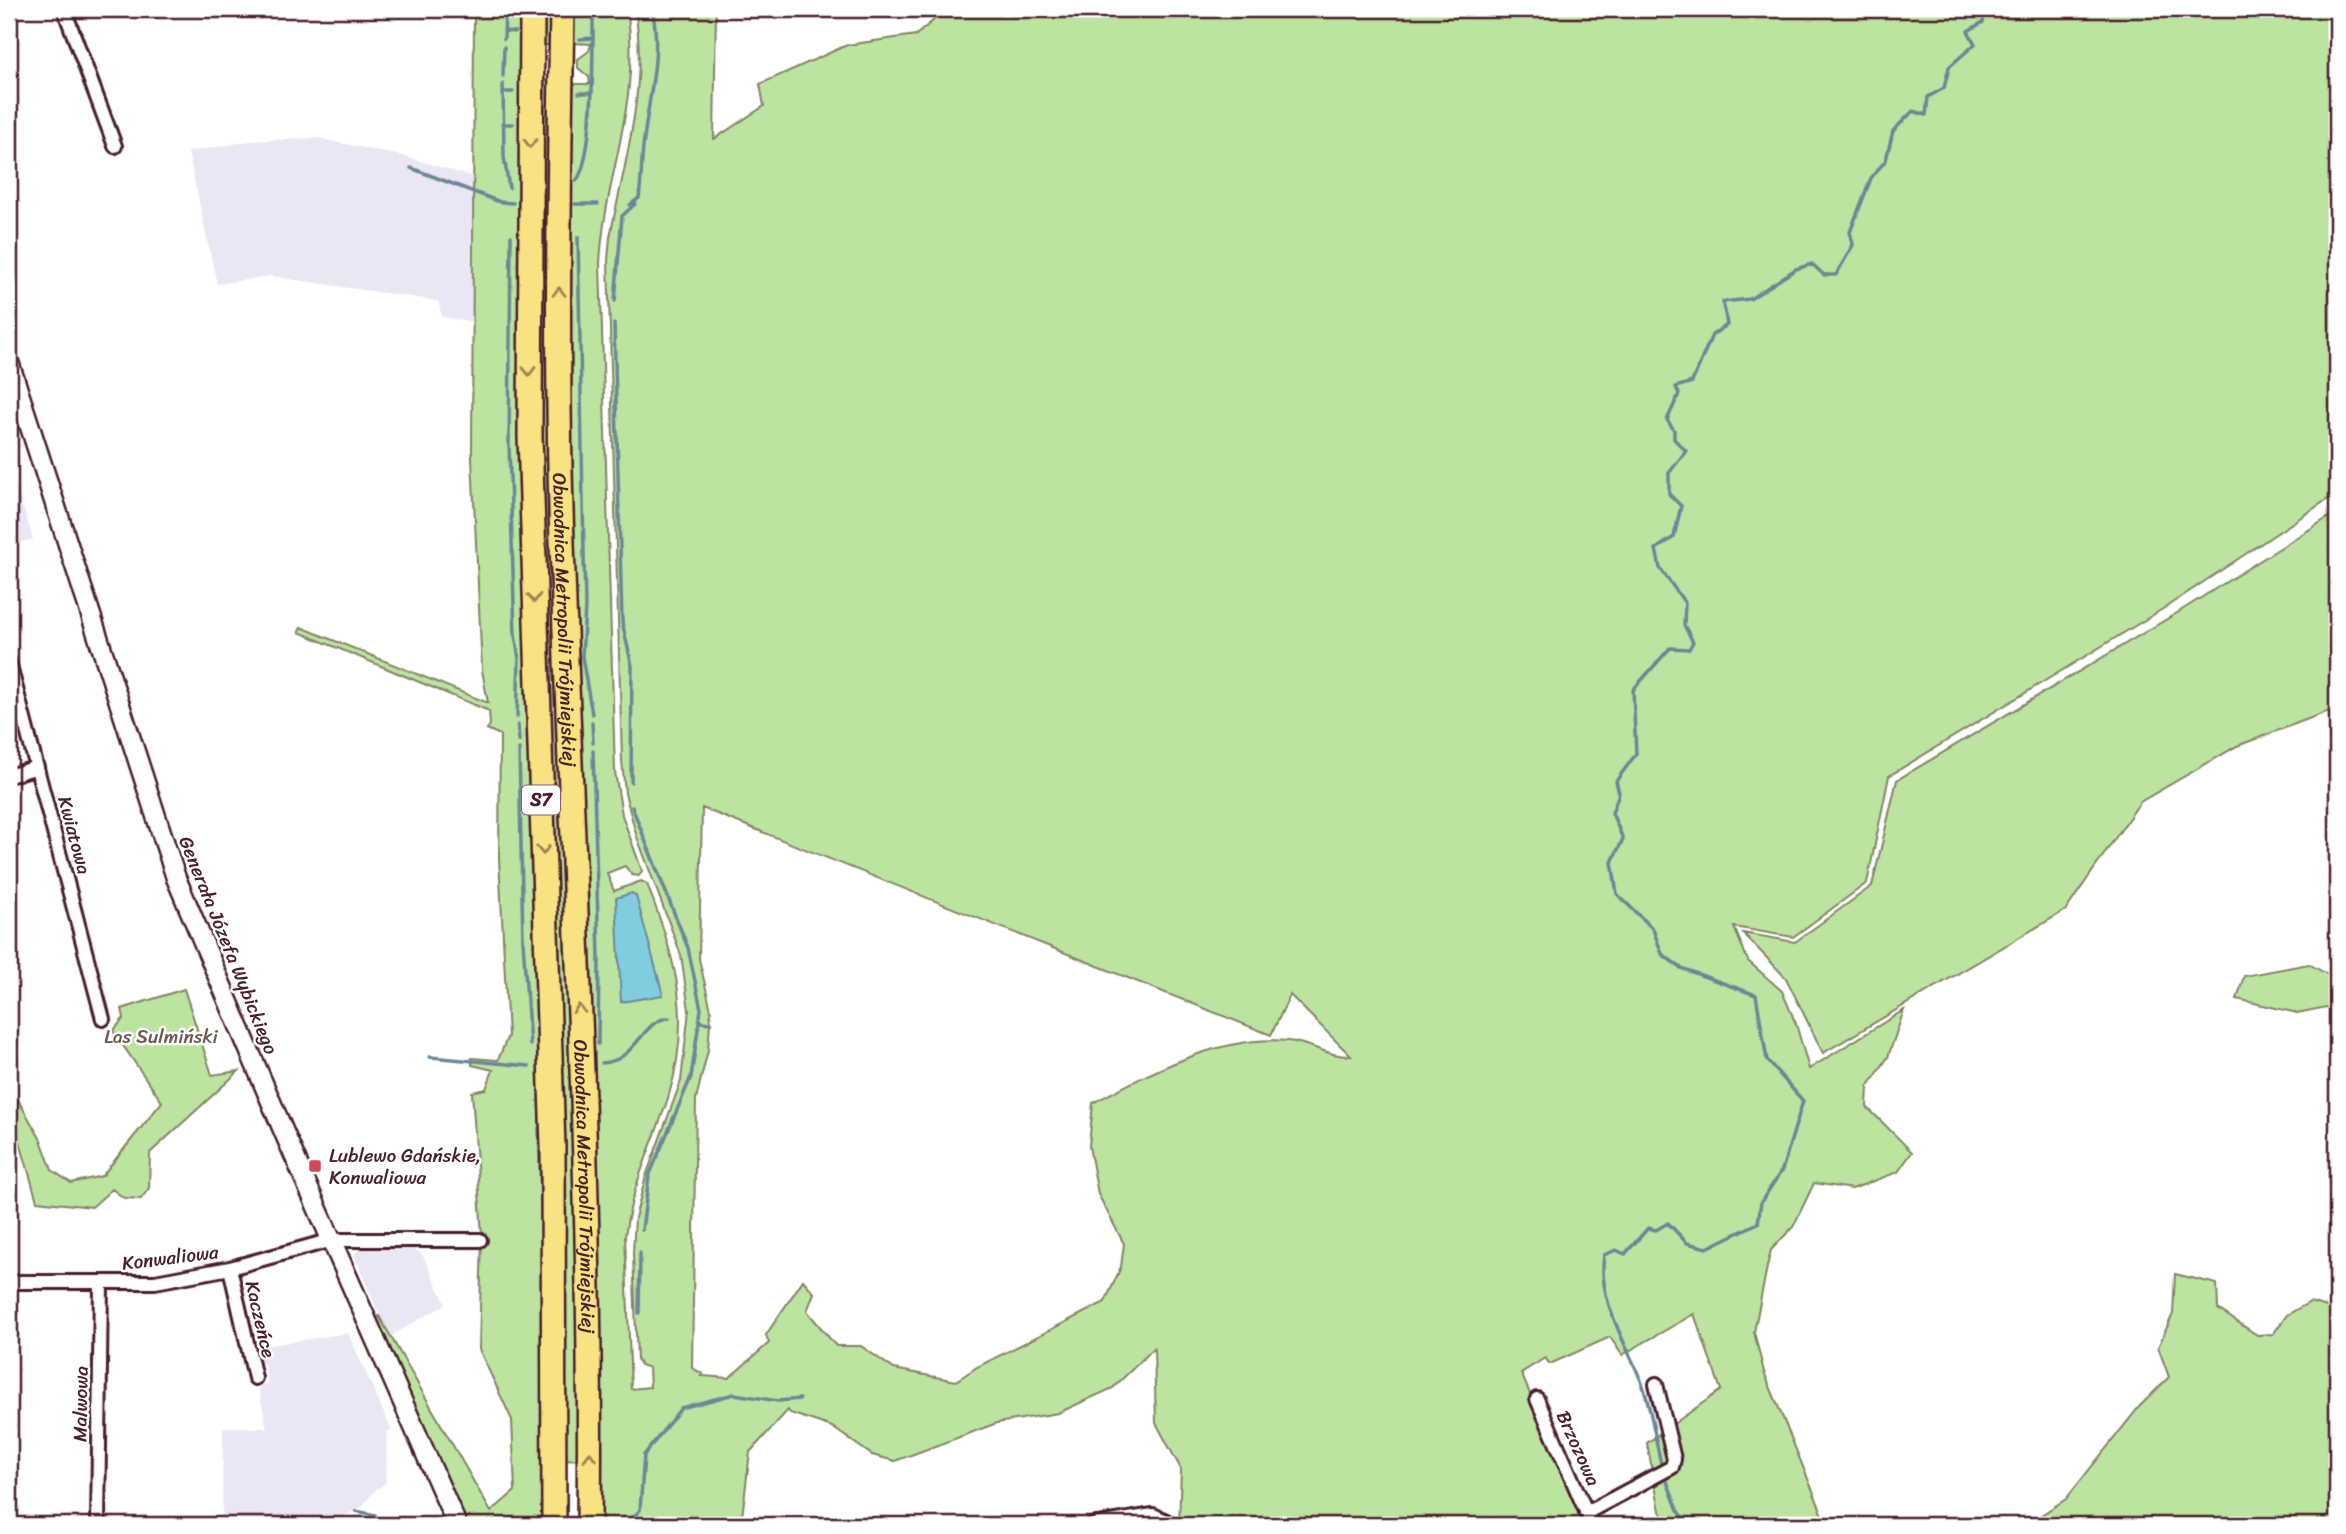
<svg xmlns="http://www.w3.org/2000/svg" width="2346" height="1534" font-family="Sriracha,sans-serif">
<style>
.built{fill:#eae6f4}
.green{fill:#bce4a0;stroke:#838266;stroke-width:2;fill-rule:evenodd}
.water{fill:#81cde0;stroke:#6b8798;stroke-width:2}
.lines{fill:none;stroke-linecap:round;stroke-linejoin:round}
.stream{stroke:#6b8798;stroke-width:3.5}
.minor-casing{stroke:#4a1f2b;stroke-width:18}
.secondary-casing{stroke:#4a1f2b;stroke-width:23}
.motorway-casing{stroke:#4a1f2b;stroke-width:28}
.minor{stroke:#fff;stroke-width:12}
.secondary{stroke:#fff;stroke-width:18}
.motorway{stroke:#f8e281;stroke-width:23}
.oneway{stroke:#a18056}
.poi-dot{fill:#d1495b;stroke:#fff;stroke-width:2.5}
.labels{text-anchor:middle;stroke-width:5;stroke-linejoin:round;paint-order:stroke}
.shield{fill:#fff;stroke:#80626b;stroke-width:2}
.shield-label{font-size:18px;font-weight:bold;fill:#4a1f2b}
.street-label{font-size:19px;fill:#4a1f2b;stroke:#fff}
.park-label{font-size:19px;fill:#6c5a4e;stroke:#fff}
.poi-label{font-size:19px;fill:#4a1f2b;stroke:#fff;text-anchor:start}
</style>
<rect width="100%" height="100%" fill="#fff"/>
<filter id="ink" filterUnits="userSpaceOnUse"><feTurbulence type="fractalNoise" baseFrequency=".0143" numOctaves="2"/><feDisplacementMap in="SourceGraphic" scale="14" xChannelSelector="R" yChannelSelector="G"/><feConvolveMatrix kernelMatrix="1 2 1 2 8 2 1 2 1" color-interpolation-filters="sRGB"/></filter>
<g filter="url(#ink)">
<path class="built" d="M 317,138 L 407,157 L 473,177 L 471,257 L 475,322 L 442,317 L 438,301 L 270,276 L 217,284 L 188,152 L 250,141 Z
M 9,464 L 33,539 L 9,546 Z
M 360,1248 L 414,1249 L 423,1256 L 446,1304 L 389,1337 L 354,1255 Z
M 348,1333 L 392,1431 L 387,1431 L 386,1483 L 376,1489 L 362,1507 L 325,1525 L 222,1525 L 223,1427 L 267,1428 L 258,1385 L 268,1384 L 264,1364 L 260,1361 L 257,1347 Z"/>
<path class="green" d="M 474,9 L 524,9 L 545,1525 L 462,1525 L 371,1319 L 379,1316 L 491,1512 L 515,1491 L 512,1420 L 479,1349 L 482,1235 L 472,1092 L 486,1089 L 493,1070 L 472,1065 L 472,1058 L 498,1060 L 508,1036 L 499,858 L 500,735 L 487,729 L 490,725 L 489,711 L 299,632 L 301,627 L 488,703 L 482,670 L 472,458 Z
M 540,9 L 557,9 L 550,45 L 544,45 L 544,55 L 539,55 Z
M 573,9 L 627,9 C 642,103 605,172 600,263 L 615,772 L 622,815 L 642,871 L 639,876 L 632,875 L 625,866 L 607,873 L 614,891 L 641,881 L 647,884 C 676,958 693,1019 668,1098 C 652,1147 632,1184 625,1236 L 631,1389 L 650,1387 L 649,1368 L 640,1365 L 637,1359 L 633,1253 L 635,1218 L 646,1176 L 681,1081 L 689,1010 L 681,955 L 636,834 L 625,793 L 622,760 L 608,260 L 610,237 C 625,161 648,86 635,9 L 716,9 L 714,139 L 764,106 L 760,84 L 847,45 L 916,35 L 947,9 L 2337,9 L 2337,493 L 2166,607 L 1889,776 L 1867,883 L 1793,937 L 1734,927 L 1748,961 L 1782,991 L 1796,1024 L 1809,1069 L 1904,1010 L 1888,1057 L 1868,1087 L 1867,1107 L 1912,1152 L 1898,1172 L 1852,1189 L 1814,1183 L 1793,1227 L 1771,1250 L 1768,1262 L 1754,1332 L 1764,1372 L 1827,1525 L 1667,1525 L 1660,1511 L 1647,1443 L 1721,1390 L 1694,1314 L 1622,1355 L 1610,1337 L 1550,1364 L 1545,1358 L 1521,1373 L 1586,1525 L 1179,1525 L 1181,1469 L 1156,1423 L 1154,1348 L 1113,1388 L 1058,1413 L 997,1423 L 895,1461 L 872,1455 L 832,1427 L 790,1413 L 788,1410 L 750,1452 L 741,1525 L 598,1525 L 574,634 L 568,315 L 571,84 L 590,84 L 589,77 L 578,68 L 578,59 L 589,51 L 591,44 L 572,43 ZM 702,808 L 1271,1035 L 1290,995 L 1351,1056 C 1329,1057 1310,1043 1288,1041 C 1220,1035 1151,1072 1093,1103 L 1089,1146 L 1098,1194 L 1124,1244 L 1121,1267 L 1105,1302 L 977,1367 L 956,1381 L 894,1369 L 861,1346 L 836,1346 L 807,1311 L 814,1293 L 803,1280 L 766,1335 L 769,1343 L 729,1378 L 701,1376 L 703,1374 L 692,1368 L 696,1099 L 708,1050 L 711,1010 L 699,959 Z
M 538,70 L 544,70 L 544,80 L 549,81 L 550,71 L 583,1460 L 562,1459 L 541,625 Z
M 2337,512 L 2337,708 L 2237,746 L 2140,802 L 2066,910 L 1823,1053 L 1786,978 L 1743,933 L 1795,942 L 1872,886 L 1897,780 L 2177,613 Z
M 2309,964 L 2337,980 L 2337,1005 L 2297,1013 L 2237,999 L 2244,976 Z
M 184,989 L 212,1075 L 239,1071 L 150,1153 L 149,1188 L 141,1199 L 124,1198 L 112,1189 L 92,1207 L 37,1201 L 9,1104 L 9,1084 L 41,1140 L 52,1170 L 71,1183 L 102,1176 L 162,1102 L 113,1031 L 124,1018 L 122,1009 Z
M 2175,1274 L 2217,1284 L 2218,1309 L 2257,1335 L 2273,1334 L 2287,1315 L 2310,1302 L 2337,1310 L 2337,1525 L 2026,1525 L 2066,1499 L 2139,1407 L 2169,1377 L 2158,1347 L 2173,1314 Z"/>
<path class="water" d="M 632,893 L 636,896 L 663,995 L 621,1002 L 616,898 Z"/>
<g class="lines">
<path class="stream" d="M 504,31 L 515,32
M 504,39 L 505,9
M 580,39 L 593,38
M 503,76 L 504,47
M 503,84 L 504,157 L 509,188
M 503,92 L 513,92
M 579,93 L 591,93
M 502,124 L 513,124
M 411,168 L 500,202 L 513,203
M 576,181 C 595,160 593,41 593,9
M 575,204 L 598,204
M 630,205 L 639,198 C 642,178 641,159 644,139 C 649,95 662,53 652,9
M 511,236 L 509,444 L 515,635 L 519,659 L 517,717
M 578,237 L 585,607 L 582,657 L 592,714
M 615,301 L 622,216 L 635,204
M 614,324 L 622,622 L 632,666 L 631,782
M 592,722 L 593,743
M 518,725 L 519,741
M 519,749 L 523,941 L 530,1045
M 593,751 L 599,957 L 598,1044
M 632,807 L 688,948 L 701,1009 L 691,1077 L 649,1176 L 642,1230
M 701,1022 L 711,1023
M 430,1057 L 529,1066
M 602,1063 C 636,1062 642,1019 669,1018
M 539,1128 L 542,1238
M 639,1313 L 640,1253
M 1662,1468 C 1655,1440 1652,1410 1642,1383 C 1626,1342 1597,1300 1604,1255 L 1616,1250 L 1625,1254 L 1648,1228 L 1656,1230 L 1668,1223 L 1687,1243 L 1707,1248 L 1758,1223 L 1761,1202 L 1782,1170 L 1803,1101 L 1767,1060 L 1756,995 L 1681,968 L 1662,954 L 1653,929 L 1617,894 L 1612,862 L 1623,839 L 1612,813 L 1619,793 L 1616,781 L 1636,754 L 1633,690 L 1670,648 L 1689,649 L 1693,642 L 1684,625 L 1685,603 L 1660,568 L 1656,549 L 1674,537 L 1681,506 L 1669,494 L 1669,473 L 1686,451 L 1674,439 L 1674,430 L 1667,420 L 1679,394 L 1676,387 L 1692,382 L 1712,335 L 1727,325 L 1723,302 L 1750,299 L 1796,269 L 1812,264 L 1824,275 L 1836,275 L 1853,245 L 1850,232 L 1871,178 L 1886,160 L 1893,131 L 1913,111 L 1926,115 L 1928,97 L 1944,88 L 1949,67 L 1975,44 L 1968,31 L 1983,22 L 1985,9
M 1666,1479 L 1678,1510 L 1689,1525
M 356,1511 L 375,1515
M 401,1519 L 411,1525
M 627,1525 L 640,1510 L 644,1455 L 681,1408 L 734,1394 L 778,1401 L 800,1399"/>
<g class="minor-casing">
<path id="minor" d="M 64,9 L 115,146
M 9,662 L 103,1019
M 9,776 L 37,767
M 230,1268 L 255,1378
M 9,1282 L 155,1282 L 230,1268 L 332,1240 L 480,1240
M 1537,1399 L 1592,1525
M 1586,1513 L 1672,1467 L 1674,1459 L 1656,1384
M 98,1525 L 101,1283
M 1093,1525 L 1153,1515 L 1166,1521 L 1166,1525"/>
</g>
<g class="secondary-casing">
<path id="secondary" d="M 9,362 L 176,878 L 286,1137 L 457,1525"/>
</g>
<g class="motorway-casing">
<g id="motorway">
<path d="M 532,9 L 530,436 L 553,1147 L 554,1525"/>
<path id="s1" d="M 562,9 C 559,186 556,365 562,542 C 572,870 593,1198 589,1525"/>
</g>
</g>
<use href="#minor" class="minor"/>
<use href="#secondary" class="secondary"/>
<use href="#motorway" class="motorway"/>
</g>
<defs><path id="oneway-chevron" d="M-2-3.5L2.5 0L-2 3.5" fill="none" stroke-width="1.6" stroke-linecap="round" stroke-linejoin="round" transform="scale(1.75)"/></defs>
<g class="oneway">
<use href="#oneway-chevron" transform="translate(530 143) rotate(91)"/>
<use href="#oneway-chevron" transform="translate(559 292) rotate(-90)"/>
<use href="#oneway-chevron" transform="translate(529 371) rotate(89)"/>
<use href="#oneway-chevron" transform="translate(534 598) rotate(88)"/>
<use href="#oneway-chevron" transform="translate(543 850) rotate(88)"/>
<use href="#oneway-chevron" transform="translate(579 1009) rotate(-92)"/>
<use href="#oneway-chevron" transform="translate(590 1457) rotate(-90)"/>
</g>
</g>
<rect class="poi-dot" x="308" y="1159" width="14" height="14" rx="3.5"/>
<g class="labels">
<rect class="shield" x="522" y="785.5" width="38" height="29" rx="5"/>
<g class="shield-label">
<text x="541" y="806">S7</text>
</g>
<g class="street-label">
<text dy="7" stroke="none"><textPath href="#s1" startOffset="611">Obwodnica Metropolii Trójmiejskiej</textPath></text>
<text transform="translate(75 835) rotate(75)" y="7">Kwiatowa</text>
<text transform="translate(229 945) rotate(68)" y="7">Generała Józefa Wybickiego</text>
<text dy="7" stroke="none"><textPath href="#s1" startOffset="1178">Obwodnica Metropolii Trójmiejskiej</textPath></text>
<text transform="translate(170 1257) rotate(-7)" y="7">Konwaliowa</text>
<text transform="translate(261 1319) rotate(77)" y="7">Kaczeńce</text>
<text transform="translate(80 1404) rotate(-89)" y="7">Malwowa</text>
<text transform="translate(1579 1448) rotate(66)" y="7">Brzozowa</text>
</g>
<g class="park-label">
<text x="161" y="1043">Las Sulmiński</text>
</g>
<g class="poi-label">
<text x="329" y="1162">Lublewo Gdańskie,<tspan x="329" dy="22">Konwaliowa</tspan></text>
</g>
</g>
<rect width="2346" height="1534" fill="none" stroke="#fff" stroke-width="35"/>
<rect x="18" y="18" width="2311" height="1499" fill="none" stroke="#4a1f2b" stroke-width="2.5" filter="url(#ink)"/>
</svg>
